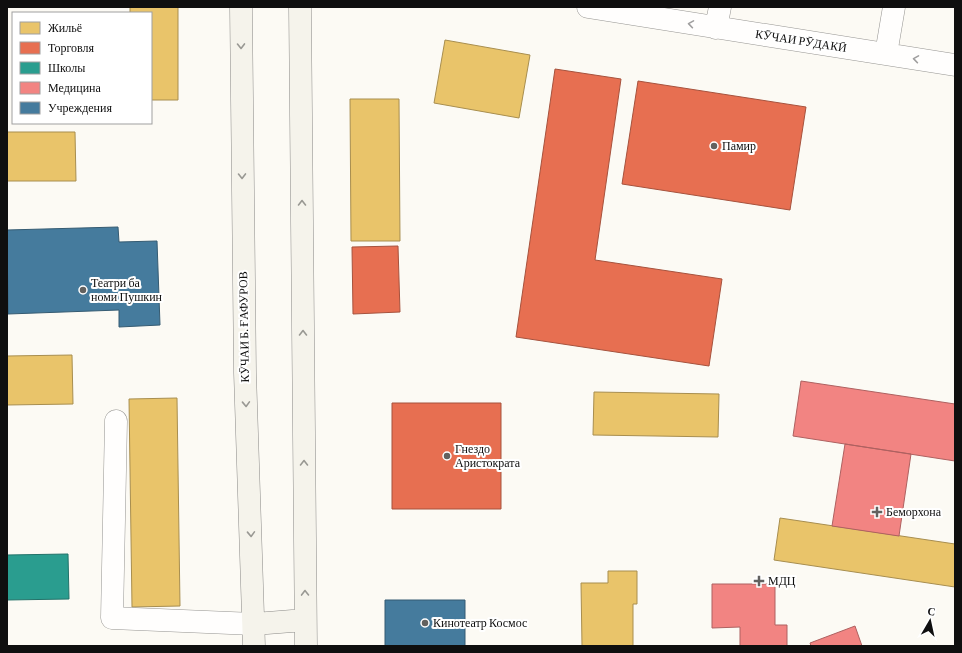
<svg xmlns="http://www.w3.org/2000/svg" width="962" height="653" font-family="'Crimson Pro',serif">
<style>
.homes{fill:#e9c46a;stroke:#a88e4f}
.shops{fill:#e76f51;stroke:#a6523d}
.schools{fill:#2a9d8f;stroke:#227269}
.health{fill:#f28482;stroke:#ae6160}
.public{fill:#457b9d;stroke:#355b72}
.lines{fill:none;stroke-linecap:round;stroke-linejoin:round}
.street-casing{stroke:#969592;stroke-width:23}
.secondary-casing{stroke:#8c8b89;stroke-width:23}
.street{stroke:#fffefd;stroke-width:22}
.secondary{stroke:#f5f3eb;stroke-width:22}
.oneway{stroke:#9f9e9e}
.oneway2{stroke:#999893}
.poi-dot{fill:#62615f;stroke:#fff;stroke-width:1.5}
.labels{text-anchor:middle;stroke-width:4;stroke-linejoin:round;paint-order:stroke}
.street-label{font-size:12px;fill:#0f0f0f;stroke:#fff}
.poi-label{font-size:12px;fill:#0f0f0f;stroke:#fff;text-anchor:start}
</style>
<rect width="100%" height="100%" fill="#fcfaf4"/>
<path class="homes" d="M 130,7 L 178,7 L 178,100 L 151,100 L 151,13 L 130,13 Z
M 445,40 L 530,55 L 519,118 L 434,103 Z
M 350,99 L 399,99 L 400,241 L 351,241 Z
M 7,132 L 75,132 L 76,181 L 7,181 Z
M 72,355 L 73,404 L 7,405 L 7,356 Z
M 594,392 L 719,394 L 718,437 L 593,435 Z
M 177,398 L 180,606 L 132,607 L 129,399 Z
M 780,518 L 955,544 L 955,587 L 774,560 Z
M 608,571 L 637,571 L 637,604 L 633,604 L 633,646 L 582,646 L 581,583 L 608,583 Z"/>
<path class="shops" d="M 555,69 L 621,79 L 595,260 L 722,279 L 709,366 L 516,337 Z
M 638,81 L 806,107 L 790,210 L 622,184 Z
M 398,246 L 400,312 L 353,314 L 352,247 Z
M 392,403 L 501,403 L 501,509 L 392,509 Z"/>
<path class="schools" d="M 68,554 L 69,599 L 7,600 L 7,555 Z"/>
<path class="health" d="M 801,381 L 955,404 L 955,461 L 793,436 Z
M 845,444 L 911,454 L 899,536 L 832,526 Z
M 712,584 L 775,584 L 775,625 L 787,625 L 787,646 L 740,646 L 740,627 L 712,628 Z
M 855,626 L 862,646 L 811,646 L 810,643 Z"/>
<path class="public" d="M 118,227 L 119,242 L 157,241 L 160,325 L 119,327 L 119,310 L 8,314 L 7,230 Z
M 385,600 L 465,600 L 465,646 L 385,646 Z"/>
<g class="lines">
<g class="street-casing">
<path id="street" d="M 588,7 L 955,65
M 716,28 L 720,7
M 886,54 L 894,7
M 116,421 L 112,618 L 254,624"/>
</g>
<g class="secondary-casing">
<path id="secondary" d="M 241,7 L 245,373 L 254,646
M 300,7 L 306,646
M 254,624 L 305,620"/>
</g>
<use href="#street" class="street"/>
<use href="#secondary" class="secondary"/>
</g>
<defs><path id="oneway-chevron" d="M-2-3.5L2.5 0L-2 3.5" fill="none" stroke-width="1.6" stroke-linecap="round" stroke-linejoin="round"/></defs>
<g class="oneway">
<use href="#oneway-chevron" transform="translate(691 24) rotate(-171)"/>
<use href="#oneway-chevron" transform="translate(916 59) rotate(-171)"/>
</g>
<g class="oneway2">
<use href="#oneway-chevron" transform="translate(241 46) rotate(89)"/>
<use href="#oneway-chevron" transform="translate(242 176) rotate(89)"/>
<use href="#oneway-chevron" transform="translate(302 203) rotate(-90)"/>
<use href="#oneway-chevron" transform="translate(303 333) rotate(-90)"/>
<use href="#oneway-chevron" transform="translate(246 404) rotate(88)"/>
<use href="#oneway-chevron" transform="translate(304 463) rotate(-90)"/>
<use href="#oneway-chevron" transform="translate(251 534) rotate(88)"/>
<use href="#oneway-chevron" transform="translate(305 593) rotate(-91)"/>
</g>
<g class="poi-dot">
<circle cx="714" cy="146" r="4"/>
<circle cx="83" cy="290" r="4"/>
<circle cx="447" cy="456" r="4"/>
<path d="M875 506h4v4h4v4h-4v4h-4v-4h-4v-4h4z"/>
<path d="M757 575h4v4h4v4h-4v4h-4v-4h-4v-4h4z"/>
<circle cx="425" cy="623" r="4"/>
</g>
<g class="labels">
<g class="street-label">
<text transform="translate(801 41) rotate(9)" y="4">КӮЧАИ РӮДАКӢ</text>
<text transform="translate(244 327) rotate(-91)" y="4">КӮЧАИ Б. ҒАФУРОВ</text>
</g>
<g class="poi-label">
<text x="722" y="150">Памир</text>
<text x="91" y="287">Театри ба<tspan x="91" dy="14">номи Пушкин</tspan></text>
<text x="455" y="453">Гнездо<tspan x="455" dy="14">Аристократа</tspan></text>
<text x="886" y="516">Беморхона</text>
<text x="768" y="585">МДЦ</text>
<text x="433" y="627">Кинотеатр Космос</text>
</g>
</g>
<rect width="962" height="653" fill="none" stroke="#0f0f0f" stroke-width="16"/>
<rect x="12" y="12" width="140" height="112" fill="#ffffff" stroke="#9f9f9f"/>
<rect x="20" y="22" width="20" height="12" fill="#e9c46a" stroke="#9f9f9f"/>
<text x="48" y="32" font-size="12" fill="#0f0f0f">Жильё</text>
<rect x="20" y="42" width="20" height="12" fill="#e76f51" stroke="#9f9f9f"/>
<text x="48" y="52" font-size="12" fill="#0f0f0f">Торговля</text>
<rect x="20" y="62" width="20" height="12" fill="#2a9d8f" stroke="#9f9f9f"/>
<text x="48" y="72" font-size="12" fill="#0f0f0f">Школы</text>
<rect x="20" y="82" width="20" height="12" fill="#f28482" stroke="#9f9f9f"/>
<text x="48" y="92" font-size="12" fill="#0f0f0f">Медицина</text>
<rect x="20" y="102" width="20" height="12" fill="#457b9d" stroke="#9f9f9f"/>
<text x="48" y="112" font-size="12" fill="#0f0f0f">Учреждения</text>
<g transform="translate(930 621) rotate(9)" stroke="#ffffff" stroke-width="3" paint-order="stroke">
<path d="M0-3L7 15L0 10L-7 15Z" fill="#0f0f0f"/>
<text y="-6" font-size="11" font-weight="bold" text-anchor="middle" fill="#0f0f0f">С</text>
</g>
</svg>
